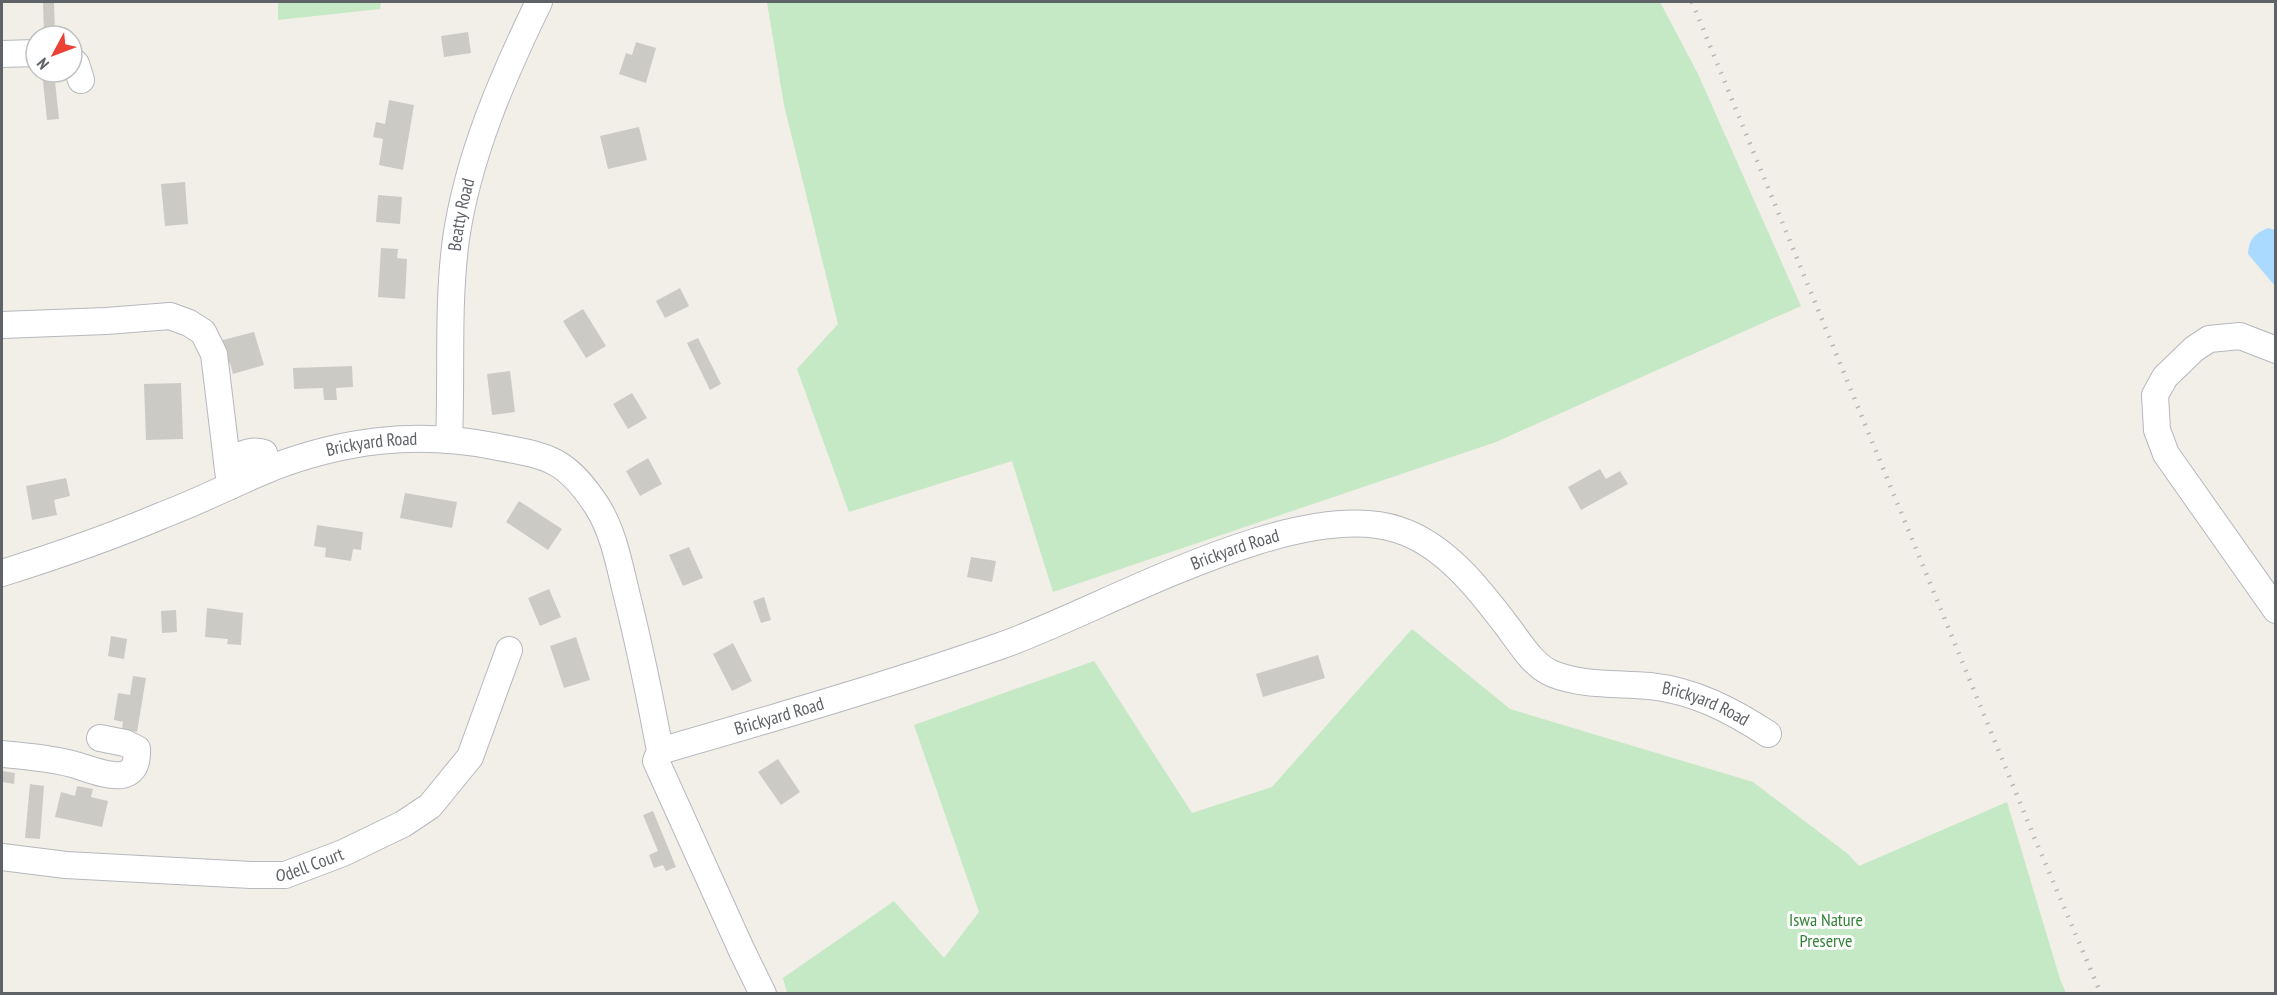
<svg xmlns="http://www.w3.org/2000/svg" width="2277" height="995" font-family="'PT Sans Narrow',sans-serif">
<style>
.green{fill:#c5e8c5}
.water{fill:#aadaff}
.building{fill:#cccac5}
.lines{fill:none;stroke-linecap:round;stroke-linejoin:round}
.minor-casing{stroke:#b5b8bc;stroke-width:28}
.minor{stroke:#fff;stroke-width:26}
.rail{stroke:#b6b7b8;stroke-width:4.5;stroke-dasharray:1.5 8;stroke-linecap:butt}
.labels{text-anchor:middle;stroke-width:6;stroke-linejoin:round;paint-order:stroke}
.street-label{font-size:18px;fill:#5f6368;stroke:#fff}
.park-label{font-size:18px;fill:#348238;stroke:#fff}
</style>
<rect width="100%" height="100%" fill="#f1efe8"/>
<path class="green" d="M 278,2 L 381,2 L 380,9 L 278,20 Z
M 767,2 L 1660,2 L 1698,74 L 1801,306 L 1496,442 L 1053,592 L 1012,461 L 849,512 L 797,369 L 838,324 L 784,105 Z
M 1412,629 L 1510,709 L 1753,782 L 1848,854 L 1859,866 L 2007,802 L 2060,979 L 2066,993 L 787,993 L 783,978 L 894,901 L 944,958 L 979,912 L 914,725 L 1094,661 L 1192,813 L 1272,787 Z"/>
<path class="water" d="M 2268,228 L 2275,230 L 2275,286 L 2248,254 C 2249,239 2254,234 2268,228 Z"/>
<path class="building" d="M 43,2 L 54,2 L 55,36 L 44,36 Z
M 468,32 L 471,53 L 444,57 L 441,36 Z
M 636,42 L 656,48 L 646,83 L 619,74 L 626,53 L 632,55 Z
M 42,72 L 54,72 L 59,119 L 47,120 Z
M 389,100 L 414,105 L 403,170 L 379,165 L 383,139 L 373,137 L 376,122 L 385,124 Z
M 639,127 L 647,160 L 608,169 L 600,136 Z
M 185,182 L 188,224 L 165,226 L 161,184 Z
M 378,195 L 402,197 L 400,224 L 376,222 Z
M 381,248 L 398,249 L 397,258 L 407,259 L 405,299 L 378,297 Z
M 680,288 L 689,306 L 665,318 L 656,301 Z
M 583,309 L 606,346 L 586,358 L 563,321 Z
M 254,332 L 264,365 L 233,374 L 230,363 L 225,364 L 219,341 Z
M 698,338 L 721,384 L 710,390 L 687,343 Z
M 352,366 L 353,387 L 336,388 L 337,400 L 324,400 L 323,388 L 294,389 L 293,368 Z
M 510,371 L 515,412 L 492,415 L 487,374 Z
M 181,383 L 183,439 L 146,440 L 144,384 Z
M 632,393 L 647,418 L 628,429 L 613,404 Z
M 648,458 L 662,484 L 640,496 L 626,471 Z
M 1600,469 L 1606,479 L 1620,471 L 1628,484 L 1581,510 L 1568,487 Z
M 66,478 L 70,496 L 54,500 L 57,515 L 32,520 L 26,486 Z
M 405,493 L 457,502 L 452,528 L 400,518 Z
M 519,501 L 562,529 L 548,550 L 506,522 Z
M 317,525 L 363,532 L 361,550 L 353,549 L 351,561 L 325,557 L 326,548 L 314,546 Z
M 689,547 L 703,578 L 683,586 L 669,555 Z
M 971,557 L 996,561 L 992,582 L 967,577 Z
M 549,589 L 561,617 L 540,626 L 528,598 Z
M 764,597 L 771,620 L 761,623 L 753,601 Z
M 207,608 L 243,613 L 241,645 L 227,644 L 228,639 L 205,637 Z
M 176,610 L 177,632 L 162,633 L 161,611 Z
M 111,636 L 127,639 L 124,659 L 108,656 Z
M 576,637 L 590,680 L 564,688 L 550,646 Z
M 733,643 L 752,681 L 732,691 L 713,654 Z
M 1318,655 L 1325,678 L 1263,697 L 1256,674 Z
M 133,676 L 146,678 L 137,732 L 122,729 L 123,722 L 114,720 L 118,693 L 130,695 Z
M 778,759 L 800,792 L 781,805 L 758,772 Z
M 2,771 L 15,773 L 14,784 L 2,782 Z
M 30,784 L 44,786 L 40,839 L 25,838 Z
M 77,786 L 93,789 L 91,797 L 108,801 L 102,827 L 55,817 L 61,792 L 75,796 Z
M 653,811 L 676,867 L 666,871 L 663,865 L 654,868 L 649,855 L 658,851 L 643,815 Z"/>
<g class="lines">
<g class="minor-casing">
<g id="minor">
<path d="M 2,54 L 36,53"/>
<path d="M 72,60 L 76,64 L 81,80"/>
<path d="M 2,325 L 106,321 L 170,316 L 189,323 L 203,332 L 214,354 L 230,486"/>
<path d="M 2276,350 L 2240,336 L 2209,339 L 2194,349 L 2165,377 L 2155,395 L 2157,430 L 2166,454 L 2276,610"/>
<path id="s1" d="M 449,440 C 452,373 447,305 456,239 C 468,156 503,76 539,2"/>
<path d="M 227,461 C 239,456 252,448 264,453 L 269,469"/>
<path id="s2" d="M 2,573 C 56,556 111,537 163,515 C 200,501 235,483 271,468 C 344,440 415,431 493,446 C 547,456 565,457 597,506 C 613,531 619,563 626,592 C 639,644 650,697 660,751 L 656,761 L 742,951 L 763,994"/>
<path id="s3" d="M 660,751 C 774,718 888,685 1000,646 C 1101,611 1296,495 1399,530 C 1445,545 1479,589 1507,626 C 1520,643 1533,666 1553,674 C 1583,686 1618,683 1650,686 C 1695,691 1731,710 1768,734"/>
<path d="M 2,754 C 25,756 49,758 72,764 C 95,770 139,793 137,749 L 125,743 L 100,738"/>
<path id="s4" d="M 2,857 L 66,865 L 251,875 L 285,875 L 343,853 L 403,824 L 430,806 L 470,757 L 509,650"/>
</g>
</g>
<use href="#minor" class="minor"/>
<path class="rail" d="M 1692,2 L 2032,832 L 2101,994"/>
</g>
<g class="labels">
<g class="street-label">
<text dy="6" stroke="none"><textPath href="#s1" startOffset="226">Beatty Road</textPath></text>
<text dy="6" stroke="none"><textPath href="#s2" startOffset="393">Brickyard Road</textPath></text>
<text dy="6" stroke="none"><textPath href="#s3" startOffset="610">Brickyard Road</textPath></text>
<text dy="6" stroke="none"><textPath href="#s3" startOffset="1149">Brickyard Road</textPath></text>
<text dy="6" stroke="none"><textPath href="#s3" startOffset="124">Brickyard Road</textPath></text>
<text dy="6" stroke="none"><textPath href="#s4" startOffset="310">Odell Court</textPath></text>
</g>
<g class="park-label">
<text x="1826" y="926">Iswa Nature<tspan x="1826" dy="21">Preserve</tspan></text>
</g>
</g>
<rect width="2277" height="995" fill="none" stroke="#5f6368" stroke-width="6"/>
<g transform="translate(54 54) rotate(229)"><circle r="28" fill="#ffffff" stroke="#bfc1c3" stroke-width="1.5"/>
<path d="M0-4.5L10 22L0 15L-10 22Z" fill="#ea4335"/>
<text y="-9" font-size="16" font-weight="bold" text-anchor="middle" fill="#5f6368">N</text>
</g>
</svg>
